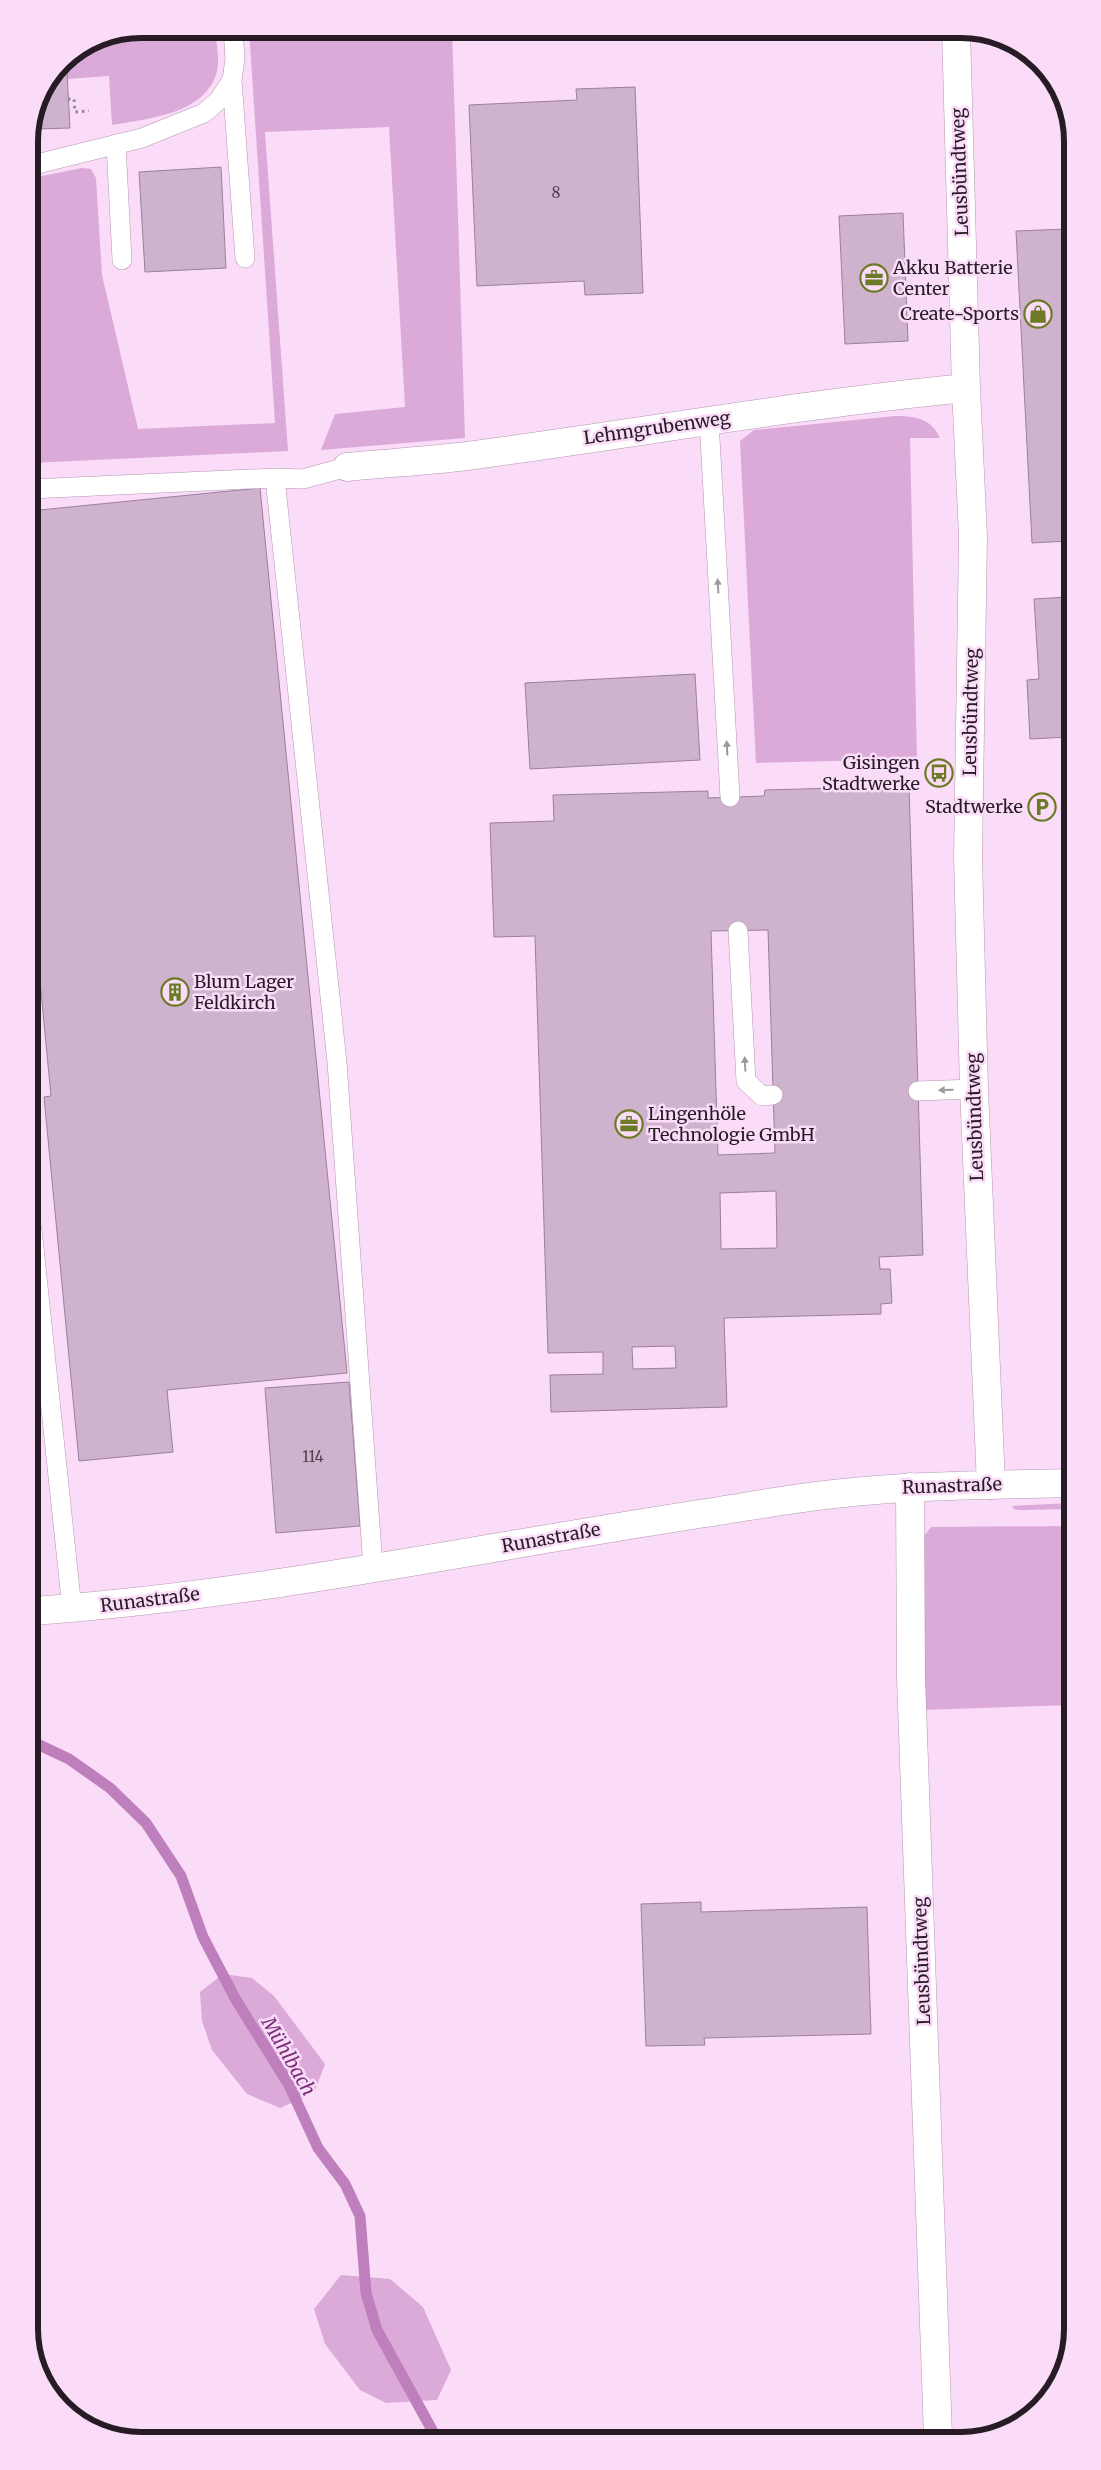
<svg xmlns="http://www.w3.org/2000/svg" width="1101" height="2470" font-family="Merriweather,serif">
<style>
.green{fill:#dbaad9}
.lines{fill:none;stroke-linecap:round;stroke-linejoin:round}
.stream{stroke:#be7fbc;stroke-width:11}
.building{fill:#cfb3ce;stroke:#9b809a;fill-rule:evenodd}
.lane-casing{stroke:#b397b1;stroke-width:20}
.street-casing{stroke:#b397b1;stroke-width:29}
.secondary-casing{stroke:#b397b1;stroke-width:29}
.path{stroke:#998498;stroke-width:3;stroke-dasharray:2.5 4;stroke-linecap:butt}
.lane{stroke:#fff;stroke-width:19}
.street{stroke:#fff;stroke-width:28}
.secondary{stroke:#fff;stroke-width:28}
.oneway{fill:#9e999d}
.labels{text-anchor:middle;stroke-width:5;stroke-linejoin:round;paint-order:stroke}
.number-label{font-size:15px;fill:#514250}
.street-label{font-size:18px;fill:#271c26;stroke:#fadcf8}
.poi-label{font-size:18px;fill:#271c26;stroke:#fadcf8;text-anchor:start}
.water-label{font-size:19px;font-style:italic;fill:#7b2f7b;stroke:#fadcf8}
.rim{fill:none;stroke:#271c26;stroke-width:6}
</style>
<rect width="100%" height="100%" fill="#fadcf8"/>
<path class="green" d="M 140,29 L 215,29 C 216,41 220,59 217,71 C 207,114 147,119 112,125 L 109,76 L 67,79 L 66,72 L 54,73 L 62,61 L 98,37 Z
M 249,29 L 452,29 L 465,438 L 321,450 L 335,414 L 405,407 L 389,127 L 265,132 L 288,451 L 30,463 L 29,232 L 39,231 L 37,177 L 82,168 L 91,169 L 96,178 L 102,275 L 138,429 L 275,423 Z
M 895,416 C 915,416 931,418 940,438 L 910,438 L 917,759 L 756,763 L 740,441 L 754,430 Z
M 1070,1503 L 1070,1509 L 1020,1510 L 1014,1509 L 1012,1506 Z
M 1070,1526 L 1071,1705 L 923,1710 L 924,1536 L 931,1527 Z
M 223,1974 L 252,1978 L 274,1996 L 325,2064 L 314,2093 L 280,2108 L 247,2094 L 212,2050 L 202,2021 L 200,1992 Z
M 341,2275 L 390,2279 L 423,2307 L 451,2370 L 437,2400 L 386,2403 L 360,2390 L 325,2344 L 314,2309 Z"/>
<g class="lines">
<path class="stream" d="M 33,1742 L 69,1759 L 110,1788 L 146,1823 L 181,1876 L 203,1937 L 236,2000 L 289,2085 L 318,2148 L 345,2184 L 360,2216 L 366,2293 L 377,2330 L 437,2439"/>
</g>
<path class="building" d="M 67,72 L 70,128 L 38,129 L 37,124 L 31,124 L 37,97 L 54,73 Z
M 635,87 L 643,293 L 585,295 L 584,281 L 477,286 L 469,105 L 577,100 L 576,89 Z
M 221,167 L 226,268 L 145,272 L 139,172 Z
M 903,213 L 908,341 L 845,344 L 839,216 Z
M 1067,229 L 1067,541 L 1032,543 L 1016,231 Z
M 260,488 L 347,1373 L 167,1390 L 173,1452 L 79,1461 L 44,1097 L 51,1096 L 31,887 L 30,511 Z
M 1068,597 L 1068,737 L 1030,739 L 1027,680 L 1039,679 L 1034,599 Z
M 695,674 L 700,760 L 530,769 L 525,683 Z
M 909,786 L 923,1255 L 879,1257 L 880,1269 L 890,1269 L 892,1303 L 881,1304 L 881,1314 L 724,1318 L 727,1407 L 551,1412 L 550,1375 L 603,1374 L 603,1352 L 548,1353 L 535,936 L 494,937 L 490,823 L 554,821 L 553,795 L 708,791 L 708,798 L 764,796 L 765,790 ZM 768,930 L 775,1153 L 718,1155 L 711,931 ZM 776,1191 L 777,1248 L 721,1249 L 720,1193 ZM 675,1346 L 676,1368 L 633,1369 L 632,1347 Z
M 349,1382 L 360,1526 L 276,1533 L 265,1388 Z
M 701,1902 L 701,1912 L 867,1907 L 871,2034 L 704,2038 L 705,2045 L 646,2046 L 641,1904 Z"/>
<g class="lines">
<g class="lane-casing">
<path id="lane" d="M 232,80 L 245,258
M 116,144 L 122,260
M 29,166 L 142,138 L 204,113 L 219,100 L 232,80 L 235,59 L 233,29
M 709,420 L 730,797
M 275,478 L 337,1062 L 373,1567
M 30,489 L 275,478 L 303,479 L 347,467
M 738,931 L 746,1081 L 762,1096 L 773,1095
M 918,1091 L 974,1089
M 32,1229 L 72,1609"/>
</g>
<g class="street-casing">
<path id="street" d="M 956,29 L 966,388 L 973,536 L 968,857 L 974,1089 L 991,1485
M 347,467 C 387,463 427,461 467,456 C 634,434 799,404 966,388
M 910,1487 L 911,1677 L 938,2436"/>
</g>
<g class="secondary-casing">
<path id="secondary" d="M 33,1611 C 263,1595 491,1545 719,1511 C 757,1505 795,1498 834,1494 C 912,1485 991,1485 1070,1483"/>
</g>
<path class="path" d="M 68,99 L 74,99 L 75,112 L 89,111
M 29,266 L 30,293"/>
<use href="#lane" class="lane"/>
<use href="#street" class="street"/>
<use href="#secondary" class="secondary"/>
</g>
<defs><path id="oneway-solid" d="M-6-.8H1V-3.2L6.5 0L1 3.2V.8H-6Z" transform="scale(1.25)"/></defs>
<g class="oneway">
<use href="#oneway-solid" transform="translate(718 586) rotate(-93)"/>
<use href="#oneway-solid" transform="translate(727 748) rotate(-93)"/>
<use href="#oneway-solid" transform="translate(745 1064) rotate(-93)"/>
<use href="#oneway-solid" transform="translate(946 1090) rotate(178)"/>
</g>
<defs>
<g id="office-ring" transform="scale(1.4375)"><circle r="9.5" fill="#fadcf8" stroke="#6c7a26" stroke-width="1.5"/><path d="M-6-3h4V-5.5h4V-3h4V5H-6ZM-1-4.5V-3h2v-1.5ZM-6 0V1H6V0Z" fill="#6c7a26"/></g>
<g id="shop-ring" transform="scale(1.4375)"><circle r="9.5" fill="#fadcf8" stroke="#6c7a26" stroke-width="1.5"/><path d="M-5-2.5h2.3a2.7 3.5 0 0 1 5.4 0H5L5.5 6h-11ZM-1.5-2.5h3a1.5 2.3 0 0 0-3 0Z" fill="#6c7a26"/></g>
<g id="bus-ring" transform="scale(1.4375)"><circle r="9.5" fill="#fadcf8" stroke="#6c7a26" stroke-width="1.5"/><path d="M-5-6H5V4H4V6H2V4H-2V6H-4V4H-5ZM-3.5-4V0h7V-4ZM-3.5 1.2v1.5H-2V1.2ZM2 1.2v1.5H3.5V1.2Z" fill="#6c7a26"/></g>
<g id="parking-ring" transform="scale(1.4375)"><circle r="9.5" fill="#fadcf8" stroke="#6c7a26" stroke-width="1.5"/><path d="M-3.5-5.5H1a3.5 3.5 0 0 1 0 7H-1V5.5H-3.5ZM-1-3.4V-.6H.8a1.4 1.4 0 0 0 0-2.8Z" fill="#6c7a26"/></g>
<g id="building-ring" transform="scale(1.4375)"><circle r="9.5" fill="#fadcf8" stroke="#6c7a26" stroke-width="1.5"/><path d="M-4-6H4V6H1V3H-1V6H-4ZM-2.5-4.3h1.7v1.8h-1.7ZM.8-4.3h1.7v1.8H.8ZM-2.5-1h1.7V.8h-1.7ZM.8-1h1.7V.8H.8Z" fill="#6c7a26"/></g>
</defs>
<g fill-rule="evenodd">
<use href="#office-ring" x="874" y="278"/>
<use href="#shop-ring" x="1038" y="314"/>
<use href="#bus-ring" x="939" y="773"/>
<use href="#parking-ring" x="1042" y="807"/>
<use href="#building-ring" x="175" y="992"/>
<use href="#office-ring" x="629" y="1124"/>
</g>
<g class="labels">
<g class="number-label">
<text x="556" y="198">8</text>
<text x="313" y="1462">114</text>
</g>
<g class="street-label">
<text transform="translate(960 172) rotate(-92)" y="6">Leusbündtweg</text>
<text transform="translate(657 428) rotate(-8)" y="6">Lehmgrubenweg</text>
<text transform="translate(971 712) rotate(-89)" y="6">Leusbündtweg</text>
<text transform="translate(975 1117) rotate(-92)" y="6">Leusbündtweg</text>
<text transform="translate(952 1486) rotate(-2)" y="6">Runastraße</text>
<text transform="translate(551 1538) rotate(-10)" y="6">Runastraße</text>
<text transform="translate(150 1600) rotate(-7)" y="6">Runastraße</text>
<text transform="translate(922 1961) rotate(-92)" y="6">Leusbündtweg</text>
</g>
<g class="poi-label">
<text x="893" y="274">Akku Batterie<tspan x="893" dy="21">Center</tspan></text>
<text x="1019" y="320" text-anchor="end">Create-Sports</text>
<text x="920" y="769" text-anchor="end">Gisingen<tspan x="920" dy="21">Stadtwerke</tspan></text>
<text x="1023" y="813" text-anchor="end">Stadtwerke</text>
<text x="194" y="988">Blum Lager<tspan x="194" dy="21">Feldkirch</tspan></text>
<text x="648" y="1120">Lingenhöle<tspan x="648" dy="21">Technologie GmbH</tspan></text>
</g>
<g class="water-label">
<text transform="translate(289 2056) rotate(60)" y="7">Mühlbach</text>
</g>
</g>
<path d="M0 0H1101V2470H0ZM141 38H961A103 103 0 0 1 1064 141V2329A103 103 0 0 1 961 2432H141A103 103 0 0 1 38 2329V141A103 103 0 0 1 141 38Z" fill="#fadcf8" fill-rule="evenodd"/>
<path class="rim" d="M141 38H961A103 103 0 0 1 1064 141V2329A103 103 0 0 1 961 2432H141A103 103 0 0 1 38 2329V141A103 103 0 0 1 141 38Z"/>
</svg>
